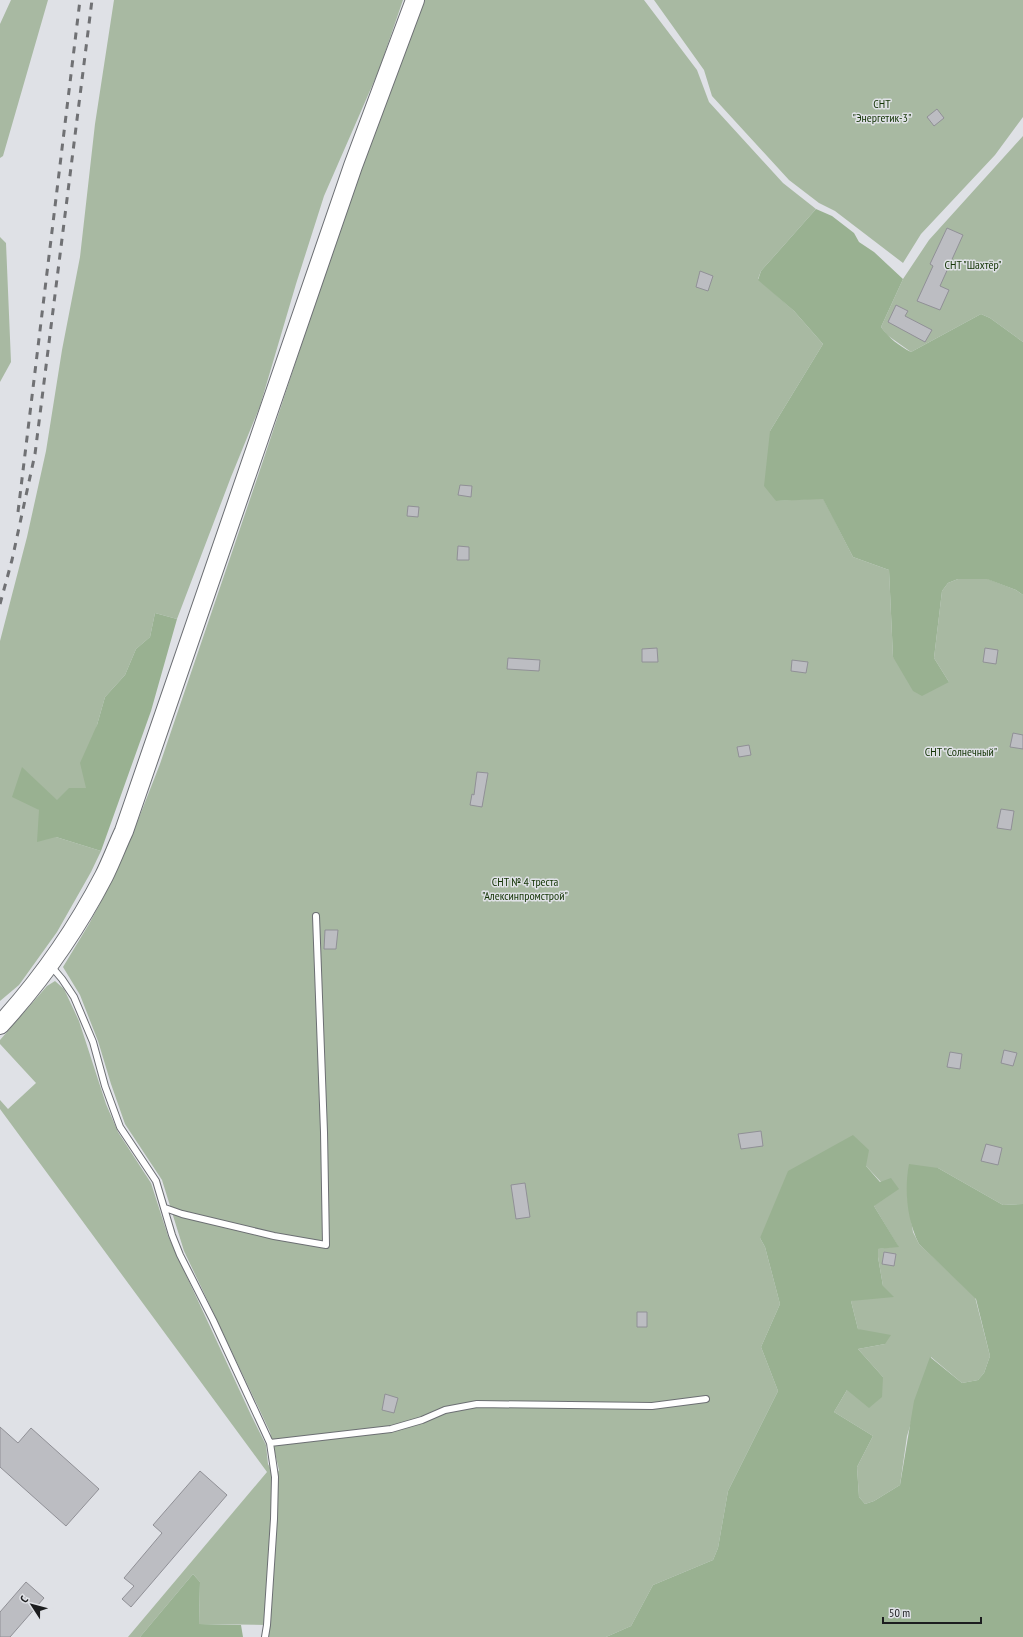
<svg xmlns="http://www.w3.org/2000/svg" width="1023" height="1637" font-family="'PT Sans Narrow',sans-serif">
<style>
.green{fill:#a8b9a2}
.forest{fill:#99b191}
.building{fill:#bcbdc2;stroke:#909096}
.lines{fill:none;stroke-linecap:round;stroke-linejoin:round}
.service-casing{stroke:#6c6f73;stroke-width:8}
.secondary-casing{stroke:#6c6f73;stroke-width:20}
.service{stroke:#fff;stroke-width:6}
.secondary{stroke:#fff;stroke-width:18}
.rail{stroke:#707174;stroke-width:3;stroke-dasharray:7 7;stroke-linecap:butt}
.labels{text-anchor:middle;stroke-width:3;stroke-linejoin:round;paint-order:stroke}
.park-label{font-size:12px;fill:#123304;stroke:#dfe1e6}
</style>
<rect width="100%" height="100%" fill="#dfe1e6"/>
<path class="green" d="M 11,0 L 48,0 L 3,156 L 0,158 L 0,24 Z
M 114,0 L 403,0 L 379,70 L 324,196 L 296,284 L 260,406 L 231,477 L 177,619 L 155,613 L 150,637 L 136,649 L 125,675 L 105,697 L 97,725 L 86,788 L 57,801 L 22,768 L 39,810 L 56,837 L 101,851 L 91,872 L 57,932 L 19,985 L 0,1001 L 0,641 L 27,537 L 46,451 L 62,350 L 80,257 L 95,124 Z
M 425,0 L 644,0 L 697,70 L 709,102 L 783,183 L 816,209 L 761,271 L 758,279 L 794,311 L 823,344 L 770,431 L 776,501 L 823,498 L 853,557 L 889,570 L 893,657 L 949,682 L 934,658 L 942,591 L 948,583 L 958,579 L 988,579 L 1016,590 L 1023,595 L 1023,1204 L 1003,1205 L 938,1168 L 907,1194 L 913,1232 L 919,1244 L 975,1297 L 990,1356 L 984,1373 L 978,1380 L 962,1383 L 931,1357 L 907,1436 L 900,1485 L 874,1501 L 865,1504 L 859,1497 L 857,1467 L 873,1436 L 834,1412 L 847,1390 L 883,1377 L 858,1349 L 885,1344 L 858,1329 L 851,1301 L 883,1286 L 878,1257 L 878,1249 L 898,1246 L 874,1206 L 881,1182 L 866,1166 L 760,1238 L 765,1247 L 780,1304 L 761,1347 L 778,1391 L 728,1491 L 718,1548 L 713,1560 L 653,1585 L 631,1626 L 606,1637 L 266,1637 L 267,1625 L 199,1624 L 200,1582 L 193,1574 L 140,1637 L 128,1637 L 267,1472 L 0,1109 L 0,1100 L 8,1109 L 36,1083 L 0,1044 L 0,1040 L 47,986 L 55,981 L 64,989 L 79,1021 L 106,1104 L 118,1132 L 151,1183 L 168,1236 L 251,1415 L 266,1445 L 268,1464 L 275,1477 L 279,1470 L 270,1432 L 184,1251 L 162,1180 L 125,1124 L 111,1084 L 98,1041 L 80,995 L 63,967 L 89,924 L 114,877 L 133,833 L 160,764 L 264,458 L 353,189 Z
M 654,0 L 1023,0 L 1023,117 L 995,155 L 921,234 L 903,263 L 835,211 L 819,203 L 789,180 L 712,96 L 704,70 Z
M 1023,136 L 1023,342 L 990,318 L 981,314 L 911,352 L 887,335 L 881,327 L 903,279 L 929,240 Z
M 0,237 L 6,243 L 11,362 L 0,382 Z"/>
<path class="forest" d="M 816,209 L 832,216 L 854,233 L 859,242 L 874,252 L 903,279 L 881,327 C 889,338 899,346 911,352 L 981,314 L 990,318 L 1023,342 L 1023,595 L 1016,590 L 987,579 L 958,579 L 948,583 L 942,591 L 934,658 L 949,682 L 922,696 L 913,691 L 893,657 L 889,570 L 853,557 L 823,499 L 776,501 L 764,486 L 770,431 L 823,344 L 794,311 L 758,280 L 761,271 Z
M 155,613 L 177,619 L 151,711 L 101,851 L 56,837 L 37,842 L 39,810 L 12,797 L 22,767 L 57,800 L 69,788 L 86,788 L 80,763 L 97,725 L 105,697 L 125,675 L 136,649 L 150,637 Z
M 853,1135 L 869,1150 L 866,1166 L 880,1182 L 891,1178 L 899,1189 L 874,1206 L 899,1247 L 878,1249 L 878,1257 L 883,1286 L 894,1297 L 851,1301 L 858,1329 L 891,1335 L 885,1344 L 858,1349 L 883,1377 L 882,1397 L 869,1408 L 847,1390 L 834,1412 L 873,1436 L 857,1467 L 859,1497 L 865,1504 L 874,1501 L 900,1485 L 914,1401 L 930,1357 L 962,1383 L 978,1380 L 984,1373 L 990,1356 L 976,1299 L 919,1244 C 907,1220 904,1190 909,1164 L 938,1168 L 1003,1205 L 1023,1204 L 1023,1637 L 606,1637 L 631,1626 L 653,1585 L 713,1560 L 718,1548 L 728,1491 L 778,1391 L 761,1347 L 780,1304 L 765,1247 L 760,1238 L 788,1171 Z
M 193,1574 L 200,1582 L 199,1624 L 241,1625 L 243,1637 L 140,1637 Z"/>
<path class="building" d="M 937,109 L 944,118 L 934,126 L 927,117 Z
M 947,228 L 963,235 L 940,286 L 949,290 L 940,310 L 917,301 L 933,266 L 930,264 Z
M 700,271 L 713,276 L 708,291 L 696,287 Z
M 896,305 L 908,311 L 905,316 L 932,330 L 925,342 L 888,322 Z
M 460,485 L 472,486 L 471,497 L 458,495 Z
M 408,506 L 419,507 L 418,517 L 407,516 Z
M 458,546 L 469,547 L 469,560 L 457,560 Z
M 657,648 L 658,662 L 642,662 L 642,649 Z
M 985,648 L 998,650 L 996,664 L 983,662 Z
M 508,658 L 540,660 L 539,671 L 507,669 Z
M 792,660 L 808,662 L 806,673 L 791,671 Z
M 1013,733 L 1023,735 L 1023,749 L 1010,747 Z
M 749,745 L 751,755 L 739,757 L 737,747 Z
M 477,772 L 488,773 L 482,807 L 470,805 L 472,794 L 474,795 Z
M 1001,809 L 1014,811 L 1011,830 L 997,828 Z
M 325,930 L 338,930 L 336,949 L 324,949 Z
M 1004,1050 L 1017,1053 L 1013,1066 L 1001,1063 Z
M 950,1052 L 962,1054 L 960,1069 L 947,1067 Z
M 761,1131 L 763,1146 L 741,1149 L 738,1134 Z
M 986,1144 L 1002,1148 L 998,1165 L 981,1161 Z
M 525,1183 L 530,1217 L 516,1219 L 511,1185 Z
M 884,1252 L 896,1254 L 894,1266 L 882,1264 Z
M 637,1312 L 647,1312 L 647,1327 L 637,1327 Z
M 385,1394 L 398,1398 L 394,1413 L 382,1410 Z
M 0,1427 L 18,1443 L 31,1428 L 99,1489 L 66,1526 L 0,1467 Z
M 200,1471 L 227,1495 L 131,1607 L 122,1599 L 134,1586 L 124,1578 L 162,1533 L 153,1525 Z
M 26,1582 L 44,1598 L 10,1637 L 0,1637 L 0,1612 Z"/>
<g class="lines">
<g class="service-casing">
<path id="service" d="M 51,966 L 62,979 L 74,997 L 93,1042 L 105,1086 L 120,1127 L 156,1181 L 172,1235 L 180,1255 L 213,1320 L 270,1443 L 275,1477 L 274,1519 L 267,1625 L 265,1637
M 165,1208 L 182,1214 L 274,1236 L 326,1245 L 324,1132 L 316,916
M 270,1443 L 391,1429 L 422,1420 L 445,1410 L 477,1404 L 652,1406 L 706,1399"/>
</g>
<g class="secondary-casing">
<path id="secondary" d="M 0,1025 C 41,980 76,930 104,876 C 111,862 117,846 124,831 L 353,166 L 415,0"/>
</g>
<use href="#service" class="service"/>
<use href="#secondary" class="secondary"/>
<path class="rail" d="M 18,512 L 80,0
M 0,604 L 12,560 L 35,454 L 92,0"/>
</g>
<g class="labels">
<g class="park-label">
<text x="882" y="108">СНТ<tspan x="882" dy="14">"Энергетик-3"</tspan></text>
<text x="973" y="269">СНТ "Шахтёр"</text>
<text x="961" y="756">СНТ "Солнечный"</text>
<text x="525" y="886">СНТ № 4 треста<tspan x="525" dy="14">"Алексинпромстрой"</tspan></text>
</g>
</g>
<g transform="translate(32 1605) rotate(306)" stroke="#dfe1e6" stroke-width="3" paint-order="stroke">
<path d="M0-3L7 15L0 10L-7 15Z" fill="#1c1d1f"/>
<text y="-6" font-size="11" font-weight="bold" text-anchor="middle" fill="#1c1d1f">С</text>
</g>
<path d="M883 1617v6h98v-6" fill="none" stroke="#1c1d1f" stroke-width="2"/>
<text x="889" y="1617" font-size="12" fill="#1c1d1f" stroke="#dfe1e6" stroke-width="3" paint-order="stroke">50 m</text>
</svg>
